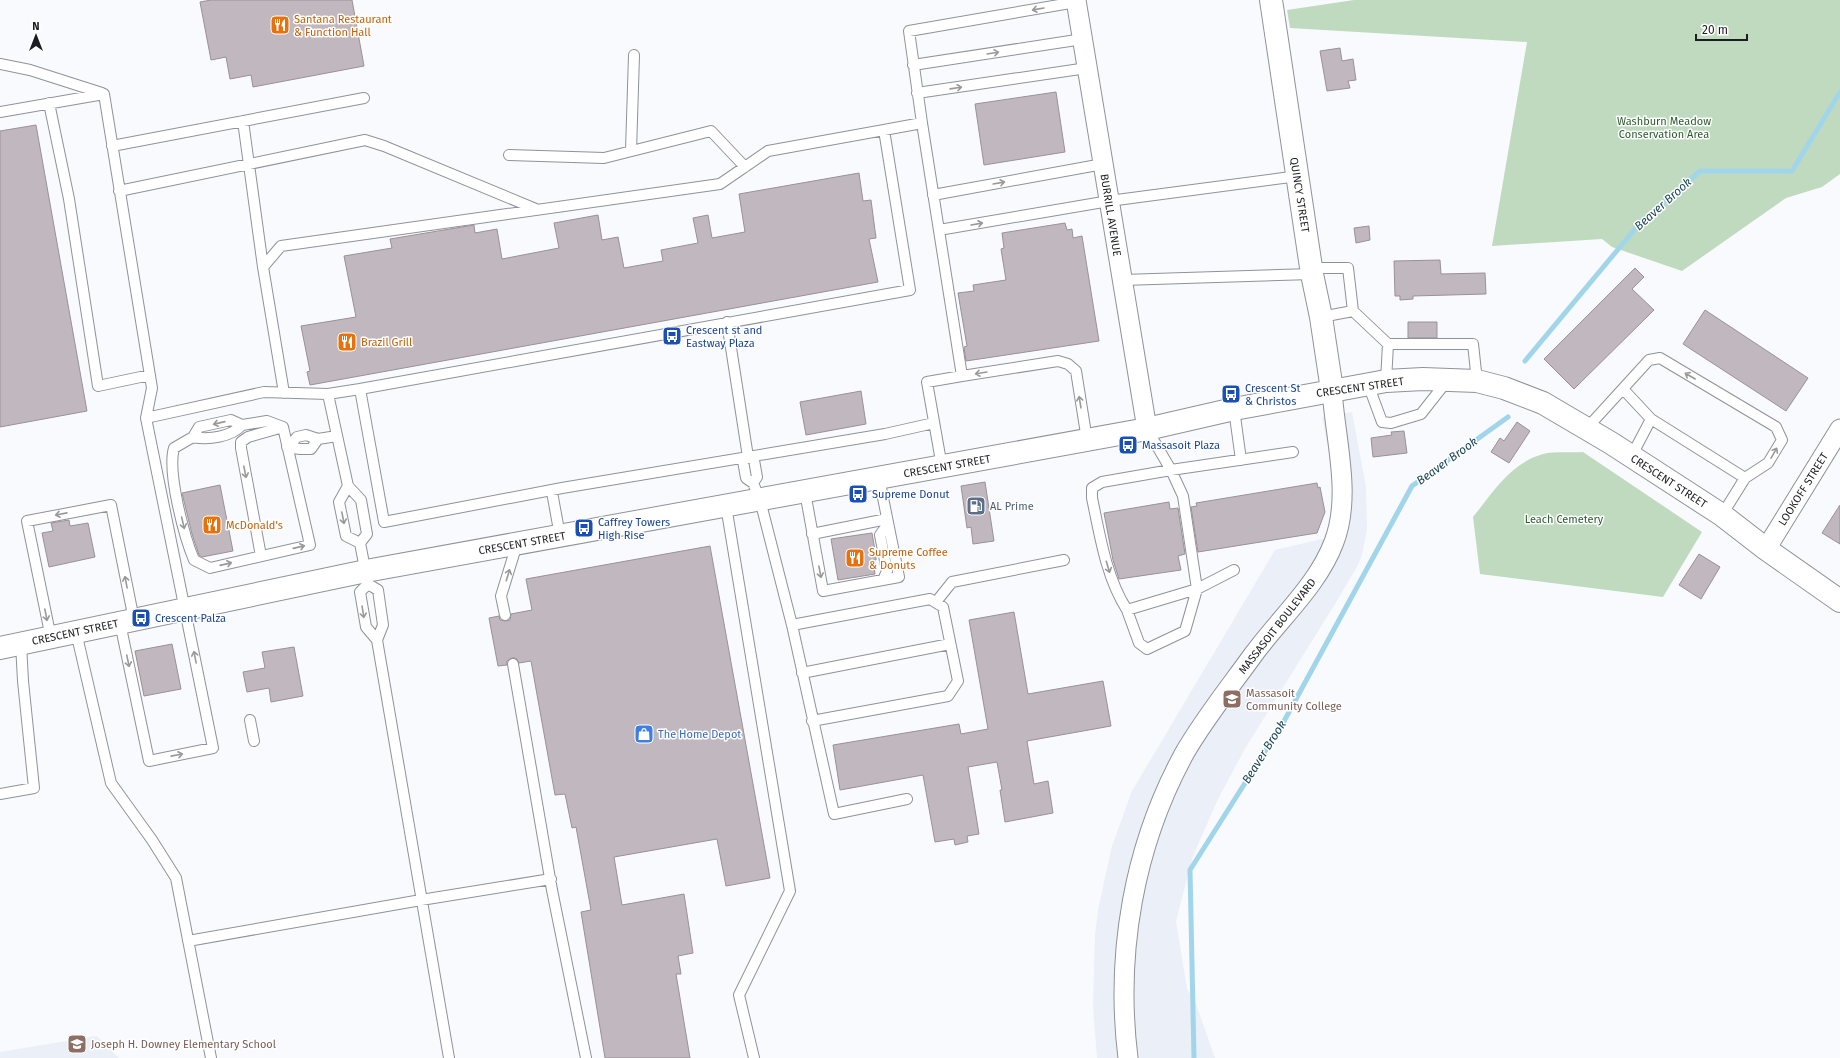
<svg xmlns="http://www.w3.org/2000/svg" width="1840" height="1058" font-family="'Fira Sans',sans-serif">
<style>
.built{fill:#ebeff8}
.green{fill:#c0dac0}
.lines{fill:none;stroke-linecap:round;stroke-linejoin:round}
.stream{stroke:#a1d5ea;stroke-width:5}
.building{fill:#c0b8be;stroke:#999196}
.lane-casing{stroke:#8f929a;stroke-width:12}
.street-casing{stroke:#8f929a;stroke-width:21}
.secondary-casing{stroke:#8f929a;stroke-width:24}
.lane{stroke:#fff;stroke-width:10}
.street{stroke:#fff;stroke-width:19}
.secondary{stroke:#fff;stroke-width:22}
.oneway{stroke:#99999b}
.labels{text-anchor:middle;stroke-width:3;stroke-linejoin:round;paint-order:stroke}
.food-label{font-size:11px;fill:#c56008;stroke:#fff;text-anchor:start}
.park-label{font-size:11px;fill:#2a5b2d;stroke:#fff}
.street-label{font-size:11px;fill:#1c1d20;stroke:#fff}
.transit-label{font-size:11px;fill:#164399;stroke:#fff;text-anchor:start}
.service-label{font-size:11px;fill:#4e5e75;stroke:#fff;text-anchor:start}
.education-label{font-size:11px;fill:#785e54;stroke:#fff;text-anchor:start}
.shop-label{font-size:11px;fill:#366cbe;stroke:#fff;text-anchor:start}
.water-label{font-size:12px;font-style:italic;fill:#1a4555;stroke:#fff}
</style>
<rect width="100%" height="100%" fill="#f9fafd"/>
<path class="built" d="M 1352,412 L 1366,487 L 1367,529 L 1362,555 L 1358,565 L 1335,604 L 1246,747 L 1219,797 L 1193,856 L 1176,921 L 1187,989 L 1196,1004 L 1215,1058 L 1097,1058 L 1093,1005 L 1095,936 L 1098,910 L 1112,846 L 1132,791 L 1275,550 L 1326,538 L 1334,505 L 1331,464 L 1322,417 Z
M 97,1036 L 119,1058 L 0,1058 L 0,1052 Z"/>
<path class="green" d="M 1354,0 L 1840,0 L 1840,174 L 1822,187 L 1786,198 L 1682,271 L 1612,247 L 1602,239 L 1492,246 L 1527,42 L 1290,28 L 1287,10 Z
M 1583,452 L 1702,532 L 1663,597 L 1480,574 L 1473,517 C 1493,492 1511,463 1543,454 C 1555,451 1571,453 1583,452 Z"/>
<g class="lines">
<path class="stream" d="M 1525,361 L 1640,223 L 1700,171 L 1792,171 L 1840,92
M 1194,1058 L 1190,870 L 1283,723 L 1412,486 L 1508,417"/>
</g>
<path class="building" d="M 211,0 L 352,0 L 364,66 L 253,87 L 251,75 L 230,79 L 226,57 L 211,60 L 200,2 Z
M 1340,48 L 1342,61 L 1353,59 L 1356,80 L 1348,81 L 1350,88 L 1327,91 L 1320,51 Z
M 1056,92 L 1065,152 L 984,165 L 975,104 Z
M 36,125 L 87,411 L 0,427 L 0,131 Z
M 859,173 L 863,201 L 871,200 L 876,238 L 869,239 L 878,282 L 310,385 L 307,372 L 310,371 L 301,326 L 356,317 L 344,256 L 392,248 L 390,239 L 474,225 L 475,233 L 497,229 L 502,259 L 559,248 L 554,223 L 598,215 L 602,240 L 618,237 L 624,268 L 663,261 L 661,250 L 698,243 L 693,218 L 708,215 L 712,238 L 745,232 L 739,194 Z
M 1065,223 L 1067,230 L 1072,229 L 1073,238 L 1082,236 L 1099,341 L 966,361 L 964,347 L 967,346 L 958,293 L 974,291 L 973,285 L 1006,280 L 1001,249 L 1004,248 L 1002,233 Z
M 1369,226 L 1370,240 L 1356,243 L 1354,228 Z
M 1440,260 L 1441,274 L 1485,273 L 1486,294 L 1413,296 L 1413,299 L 1400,300 L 1400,296 L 1395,296 L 1394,261 Z
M 1635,268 L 1644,277 L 1632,289 L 1654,310 L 1574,389 L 1544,359 Z
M 1705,310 L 1808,378 L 1786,411 L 1683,344 Z
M 1408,322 L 1437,322 L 1437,338 L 1408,338 Z
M 861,391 L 866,424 L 806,435 L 800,402 Z
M 1517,422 L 1530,431 L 1509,463 L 1491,452 L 1500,438 L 1504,441 Z
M 1404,431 L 1407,453 L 1373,457 L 1371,438 L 1392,435 L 1391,432 Z
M 985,482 L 994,541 L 973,544 L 971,527 L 967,528 L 961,486 Z
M 1317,483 L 1318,488 L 1320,487 L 1325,512 L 1317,533 L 1198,552 L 1191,507 L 1197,506 L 1196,503 Z
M 220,485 L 233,551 L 202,557 L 199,555 L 192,534 L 182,493 Z
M 1169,502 L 1170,509 L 1178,508 L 1185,554 L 1178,556 L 1181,570 L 1119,579 L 1113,560 L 1104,513 Z
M 1840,505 L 1840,544 L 1822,533 Z
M 69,520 L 70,526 L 88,523 L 95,557 L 49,567 L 42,533 L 53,531 L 51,523 Z
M 872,533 L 876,556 L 876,560 L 873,560 L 875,574 L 838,580 L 831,539 Z
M 710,546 L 770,878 L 726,886 L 717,839 L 614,857 L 622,905 L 684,894 L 693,953 L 678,956 L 681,974 L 676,974 L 690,1058 L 605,1058 L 581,912 L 591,910 L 576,827 L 572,828 L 565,794 L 555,795 L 531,661 L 519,663 L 516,658 L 512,658 L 507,661 L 507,665 L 498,666 L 489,618 L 499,616 L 500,620 L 506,621 L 510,620 L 511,614 L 532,610 L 526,579 Z
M 1699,554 L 1720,567 L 1701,599 L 1679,585 Z
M 1014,612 L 1028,694 L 1103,681 L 1111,726 L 1027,741 L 1034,784 L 1048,781 L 1053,813 L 1005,822 L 1000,790 L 1002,790 L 997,762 L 968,767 L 979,834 L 967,836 L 968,842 L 955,845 L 954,839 L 935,842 L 923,775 L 840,790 L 833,745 L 959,724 L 961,734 L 988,729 L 969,620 Z
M 172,644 L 181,689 L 144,696 L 135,651 Z
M 294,647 L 303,696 L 271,702 L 269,688 L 247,692 L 243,672 L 265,668 L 262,652 Z"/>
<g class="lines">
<g class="lane-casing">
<path id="lane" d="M 0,64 L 30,70 L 102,93
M 913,65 L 1083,39
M 917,93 L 1087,68
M 49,103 L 69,199 L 98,386 L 150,375
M 0,112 L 104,94 L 152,388 L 146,418 L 213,748 L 149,761 L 120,623
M 243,121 L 263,267
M 922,123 L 909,31 L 1076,2
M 112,146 L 364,98
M 631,151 L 634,55
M 509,155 L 604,158 L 711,131 L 745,167
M 119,191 L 365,140 L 384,146 L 536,209
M 933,195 L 1103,164
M 939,230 L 1109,201 L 1298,176
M 1311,268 L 1348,268 L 1353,311 L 1321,317
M 1122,280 L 1312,274
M 1353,311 L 1388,344
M 727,322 L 748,457
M 962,376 L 1058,361 L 1068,364 L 1076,371 L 1087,440
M 1386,381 L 1388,344 L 1473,344 L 1477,381
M 1368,384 L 1382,422 L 1391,423 L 1421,414 L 1447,381
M 360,389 L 328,394 L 348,486 L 361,500 L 367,534 L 360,543
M 1623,389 L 1651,419
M 284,393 L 263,267 L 281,246 L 720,184 L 768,151 L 884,130
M 1234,409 L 1241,460
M 146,418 L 264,392 L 328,394
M 934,423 L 885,434 L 562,488 L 384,522 L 360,389 L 910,290 L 884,130 L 922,123 L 962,376 L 927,382 L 942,467
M 1587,428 L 1649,360 L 1660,358 L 1776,427 L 1782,440 L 1768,463 L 1745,478
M 1147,429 L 1171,470 L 1183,496 L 1197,589 L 1127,610 C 1106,577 1100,536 1092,498 L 1092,488 L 1102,482 L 1171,470 L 1293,452
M 193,437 C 209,440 231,437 242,425
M 289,446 L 297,437 L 306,435 L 318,439 L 337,436
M 287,447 L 300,449 L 311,449 L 318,439
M 748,457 L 743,461 L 746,478 L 753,483 L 760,500 L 792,625 L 834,814 L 907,799
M 748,457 L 754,460 L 757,477 L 753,483
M 1631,457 L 1651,419 L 1745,478 L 1722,515
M 348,486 L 339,502 L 346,536 L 360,543 L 368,584 L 378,590 L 383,625 L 377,640 L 449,1058
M 552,492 L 560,536
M 805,492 L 823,591 L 899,577 L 879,478
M 726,506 L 790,891 L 739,995 L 754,1058
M 812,534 L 887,519
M 261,556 L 241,448 L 241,442 L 248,437 L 283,427 L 310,545 L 210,568 L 194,560 C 184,536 167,472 174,448 L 193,437 L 199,427 L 231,420 L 242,425 L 267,421 L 283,427
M 883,580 L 887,571 L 880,535 L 888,524
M 368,584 L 360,592 L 366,627 L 377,640
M 936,602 L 952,582 L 1064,560
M 1127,610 L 1139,643 L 1147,649 L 1185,631 L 1197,589 L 1234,570
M 505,615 L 501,596 L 517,544
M 792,625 L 930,599 L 943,607 L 958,681 L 948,696 L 812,721
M 76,632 L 111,783 L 152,840 L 176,878 L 211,1058
M 51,638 L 27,521 L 111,505 L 134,620
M 513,664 L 552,890 L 586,1058
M 802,673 L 950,644
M 250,720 L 254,741
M 0,794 L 34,788 L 23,681 L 21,644
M 188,941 L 421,900 L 551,879"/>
</g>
<g class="street-casing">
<path id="street" d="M 1076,0 L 1147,429
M 1766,549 L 1840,429
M 1128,1058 C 1115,953 1134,846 1184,754 C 1204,719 1230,687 1253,655 C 1280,618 1318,585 1334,542 C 1352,495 1335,439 1332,390"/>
</g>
<g class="secondary-casing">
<path id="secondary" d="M 1271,0 L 1312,274 L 1321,317 L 1332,390
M 0,648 L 366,571 L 1147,429 L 1234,409 L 1386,381 L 1423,379 L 1477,381 L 1504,388 L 1543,403 L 1611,443 L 1722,515 L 1766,549 L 1840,601"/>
</g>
<use href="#lane" class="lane"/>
<use href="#street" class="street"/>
<use href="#secondary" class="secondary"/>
</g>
<defs><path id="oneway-shaft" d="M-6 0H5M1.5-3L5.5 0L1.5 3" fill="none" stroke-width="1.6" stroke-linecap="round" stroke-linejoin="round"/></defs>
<g class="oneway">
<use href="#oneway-shaft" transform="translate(1038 9) rotate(170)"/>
<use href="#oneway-shaft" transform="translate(993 53) rotate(-9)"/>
<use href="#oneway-shaft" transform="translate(956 88) rotate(-8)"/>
<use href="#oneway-shaft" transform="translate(999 183) rotate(-10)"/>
<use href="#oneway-shaft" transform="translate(977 224) rotate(-10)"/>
<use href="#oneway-shaft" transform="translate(981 373) rotate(171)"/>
<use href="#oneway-shaft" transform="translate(1690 376) rotate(-150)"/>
<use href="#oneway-shaft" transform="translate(1080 402) rotate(-99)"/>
<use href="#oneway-shaft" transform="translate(219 423) rotate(167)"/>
<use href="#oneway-shaft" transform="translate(1774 453) rotate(-60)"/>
<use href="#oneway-shaft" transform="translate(245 472) rotate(79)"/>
<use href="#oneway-shaft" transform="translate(61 514) rotate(169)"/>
<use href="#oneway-shaft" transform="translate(343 518) rotate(79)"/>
<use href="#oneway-shaft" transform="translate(183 523) rotate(77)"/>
<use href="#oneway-shaft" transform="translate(299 547) rotate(-13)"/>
<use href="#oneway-shaft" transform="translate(226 564) rotate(-13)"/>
<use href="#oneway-shaft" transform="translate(1108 567) rotate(73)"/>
<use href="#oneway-shaft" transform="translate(820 572) rotate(79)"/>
<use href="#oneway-shaft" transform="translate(508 575) rotate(-73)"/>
<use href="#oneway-shaft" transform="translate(126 582) rotate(-101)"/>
<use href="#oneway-shaft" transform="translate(363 612) rotate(81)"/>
<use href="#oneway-shaft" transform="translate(46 615) rotate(79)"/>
<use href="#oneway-shaft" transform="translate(195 657) rotate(-101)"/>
<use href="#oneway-shaft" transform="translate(128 661) rotate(78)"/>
<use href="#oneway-shaft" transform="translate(177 755) rotate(-11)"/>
</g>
<defs>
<g id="restaurant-square" transform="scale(1)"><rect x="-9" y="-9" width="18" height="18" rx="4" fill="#e8710a" stroke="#fff"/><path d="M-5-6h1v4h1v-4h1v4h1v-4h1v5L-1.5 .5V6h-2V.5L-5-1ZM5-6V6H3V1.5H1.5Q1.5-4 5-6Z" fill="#fff"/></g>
<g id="bus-square" transform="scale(1)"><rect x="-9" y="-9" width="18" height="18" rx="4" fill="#1a4fb4" stroke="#fff"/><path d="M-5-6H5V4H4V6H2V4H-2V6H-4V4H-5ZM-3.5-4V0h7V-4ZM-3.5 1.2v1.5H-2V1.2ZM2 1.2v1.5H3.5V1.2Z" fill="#fff"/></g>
<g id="fuel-square" transform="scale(1)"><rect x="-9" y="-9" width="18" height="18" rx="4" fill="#5c6f8a" stroke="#fff"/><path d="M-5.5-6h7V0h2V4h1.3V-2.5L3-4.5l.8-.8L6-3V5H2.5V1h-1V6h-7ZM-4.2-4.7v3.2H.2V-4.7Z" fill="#fff"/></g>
<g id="university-square" transform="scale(1)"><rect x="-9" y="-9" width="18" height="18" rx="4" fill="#8d6e63" stroke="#fff"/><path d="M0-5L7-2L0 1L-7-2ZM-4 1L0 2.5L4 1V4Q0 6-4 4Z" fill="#fff"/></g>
<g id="shop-square" transform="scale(1)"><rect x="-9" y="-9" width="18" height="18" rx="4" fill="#3f7fe0" stroke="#fff"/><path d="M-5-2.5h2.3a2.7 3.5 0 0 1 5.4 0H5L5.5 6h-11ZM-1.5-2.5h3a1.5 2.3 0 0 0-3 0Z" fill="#fff"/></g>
<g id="school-square" transform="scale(1)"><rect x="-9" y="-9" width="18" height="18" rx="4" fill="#8d6e63" stroke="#fff"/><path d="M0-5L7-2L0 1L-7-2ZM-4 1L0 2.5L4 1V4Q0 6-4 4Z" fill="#fff"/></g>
</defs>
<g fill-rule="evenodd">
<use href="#restaurant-square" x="280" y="25"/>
<use href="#bus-square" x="672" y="336"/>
<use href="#restaurant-square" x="347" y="342"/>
<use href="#bus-square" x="1231" y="394"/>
<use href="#bus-square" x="1128" y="445"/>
<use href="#bus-square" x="858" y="494"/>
<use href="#fuel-square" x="976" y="506"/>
<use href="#restaurant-square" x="212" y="525"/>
<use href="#bus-square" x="584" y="528"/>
<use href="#restaurant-square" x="855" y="558"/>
<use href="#bus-square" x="141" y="618"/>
<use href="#university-square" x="1232" y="699"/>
<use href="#shop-square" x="644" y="734"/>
<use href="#school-square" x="77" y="1044"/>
</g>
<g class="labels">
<g class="food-label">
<text x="294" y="23">Santana Restaurant<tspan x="294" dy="13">&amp; Function Hall</tspan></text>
<text x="361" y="346">Brazil Grill</text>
<text x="226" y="529">McDonald's</text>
<text x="869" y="556">Supreme Coffee<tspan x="869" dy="13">&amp; Donuts</tspan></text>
</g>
<g class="park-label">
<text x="1664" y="125">Washburn Meadow<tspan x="1664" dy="13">Conservation Area</tspan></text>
<text x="1564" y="523">Leach Cemetery</text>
</g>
<g class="street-label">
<text transform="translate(1300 195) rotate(81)" y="4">QUINCY STREET</text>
<text transform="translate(1111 215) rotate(81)" y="4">BURRILL AVENUE</text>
<text transform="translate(1360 387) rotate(-8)" y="4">CRESCENT STREET</text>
<text transform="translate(947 466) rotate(-10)" y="4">CRESCENT STREET</text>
<text transform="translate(1669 481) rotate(33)" y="4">CRESCENT STREET</text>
<text transform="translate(1803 489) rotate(-58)" y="4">LOOKOFF STREET</text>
<text transform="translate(522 543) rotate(-10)" y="4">CRESCENT STREET</text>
<text transform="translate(1277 626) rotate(-52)" y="4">MASSASOIT BOULEVARD</text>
<text transform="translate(75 632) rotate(-12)" y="4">CRESCENT STREET</text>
</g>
<g class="transit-label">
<text x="686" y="334">Crescent st and<tspan x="686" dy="13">Eastway Plaza</tspan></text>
<text x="1245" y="392">Crescent St<tspan x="1245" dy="13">&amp; Christos</tspan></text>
<text x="1142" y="449">Massasoit Plaza</text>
<text x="872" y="498">Supreme Donut</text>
<text x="598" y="526">Caffrey Towers<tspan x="598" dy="13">High Rise</tspan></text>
<text x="155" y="622">Crescent Palza</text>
</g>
<g class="service-label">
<text x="990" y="510">AL Prime</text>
</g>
<g class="education-label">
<text x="1246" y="697">Massasoit<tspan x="1246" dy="13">Community College</tspan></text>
<text x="91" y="1048">Joseph H. Downey Elementary School</text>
</g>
<g class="shop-label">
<text x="658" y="738">The Home Depot</text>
</g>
<g class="water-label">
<text transform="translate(1663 204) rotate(-42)" y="4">Beaver Brook</text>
<text transform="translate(1447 461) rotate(-36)" y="4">Beaver Brook</text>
<text transform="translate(1264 752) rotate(-58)" y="4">Beaver Brook</text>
</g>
</g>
<g transform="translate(36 36)" stroke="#ffffff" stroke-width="3" paint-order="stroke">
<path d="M0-3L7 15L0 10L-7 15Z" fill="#1c1d20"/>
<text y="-6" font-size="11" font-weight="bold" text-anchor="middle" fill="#1c1d20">N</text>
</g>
<path d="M1696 34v6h51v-6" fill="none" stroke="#1c1d20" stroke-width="2"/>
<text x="1702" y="34" font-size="12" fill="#1c1d20" stroke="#ffffff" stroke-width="3" paint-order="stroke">20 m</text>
</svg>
